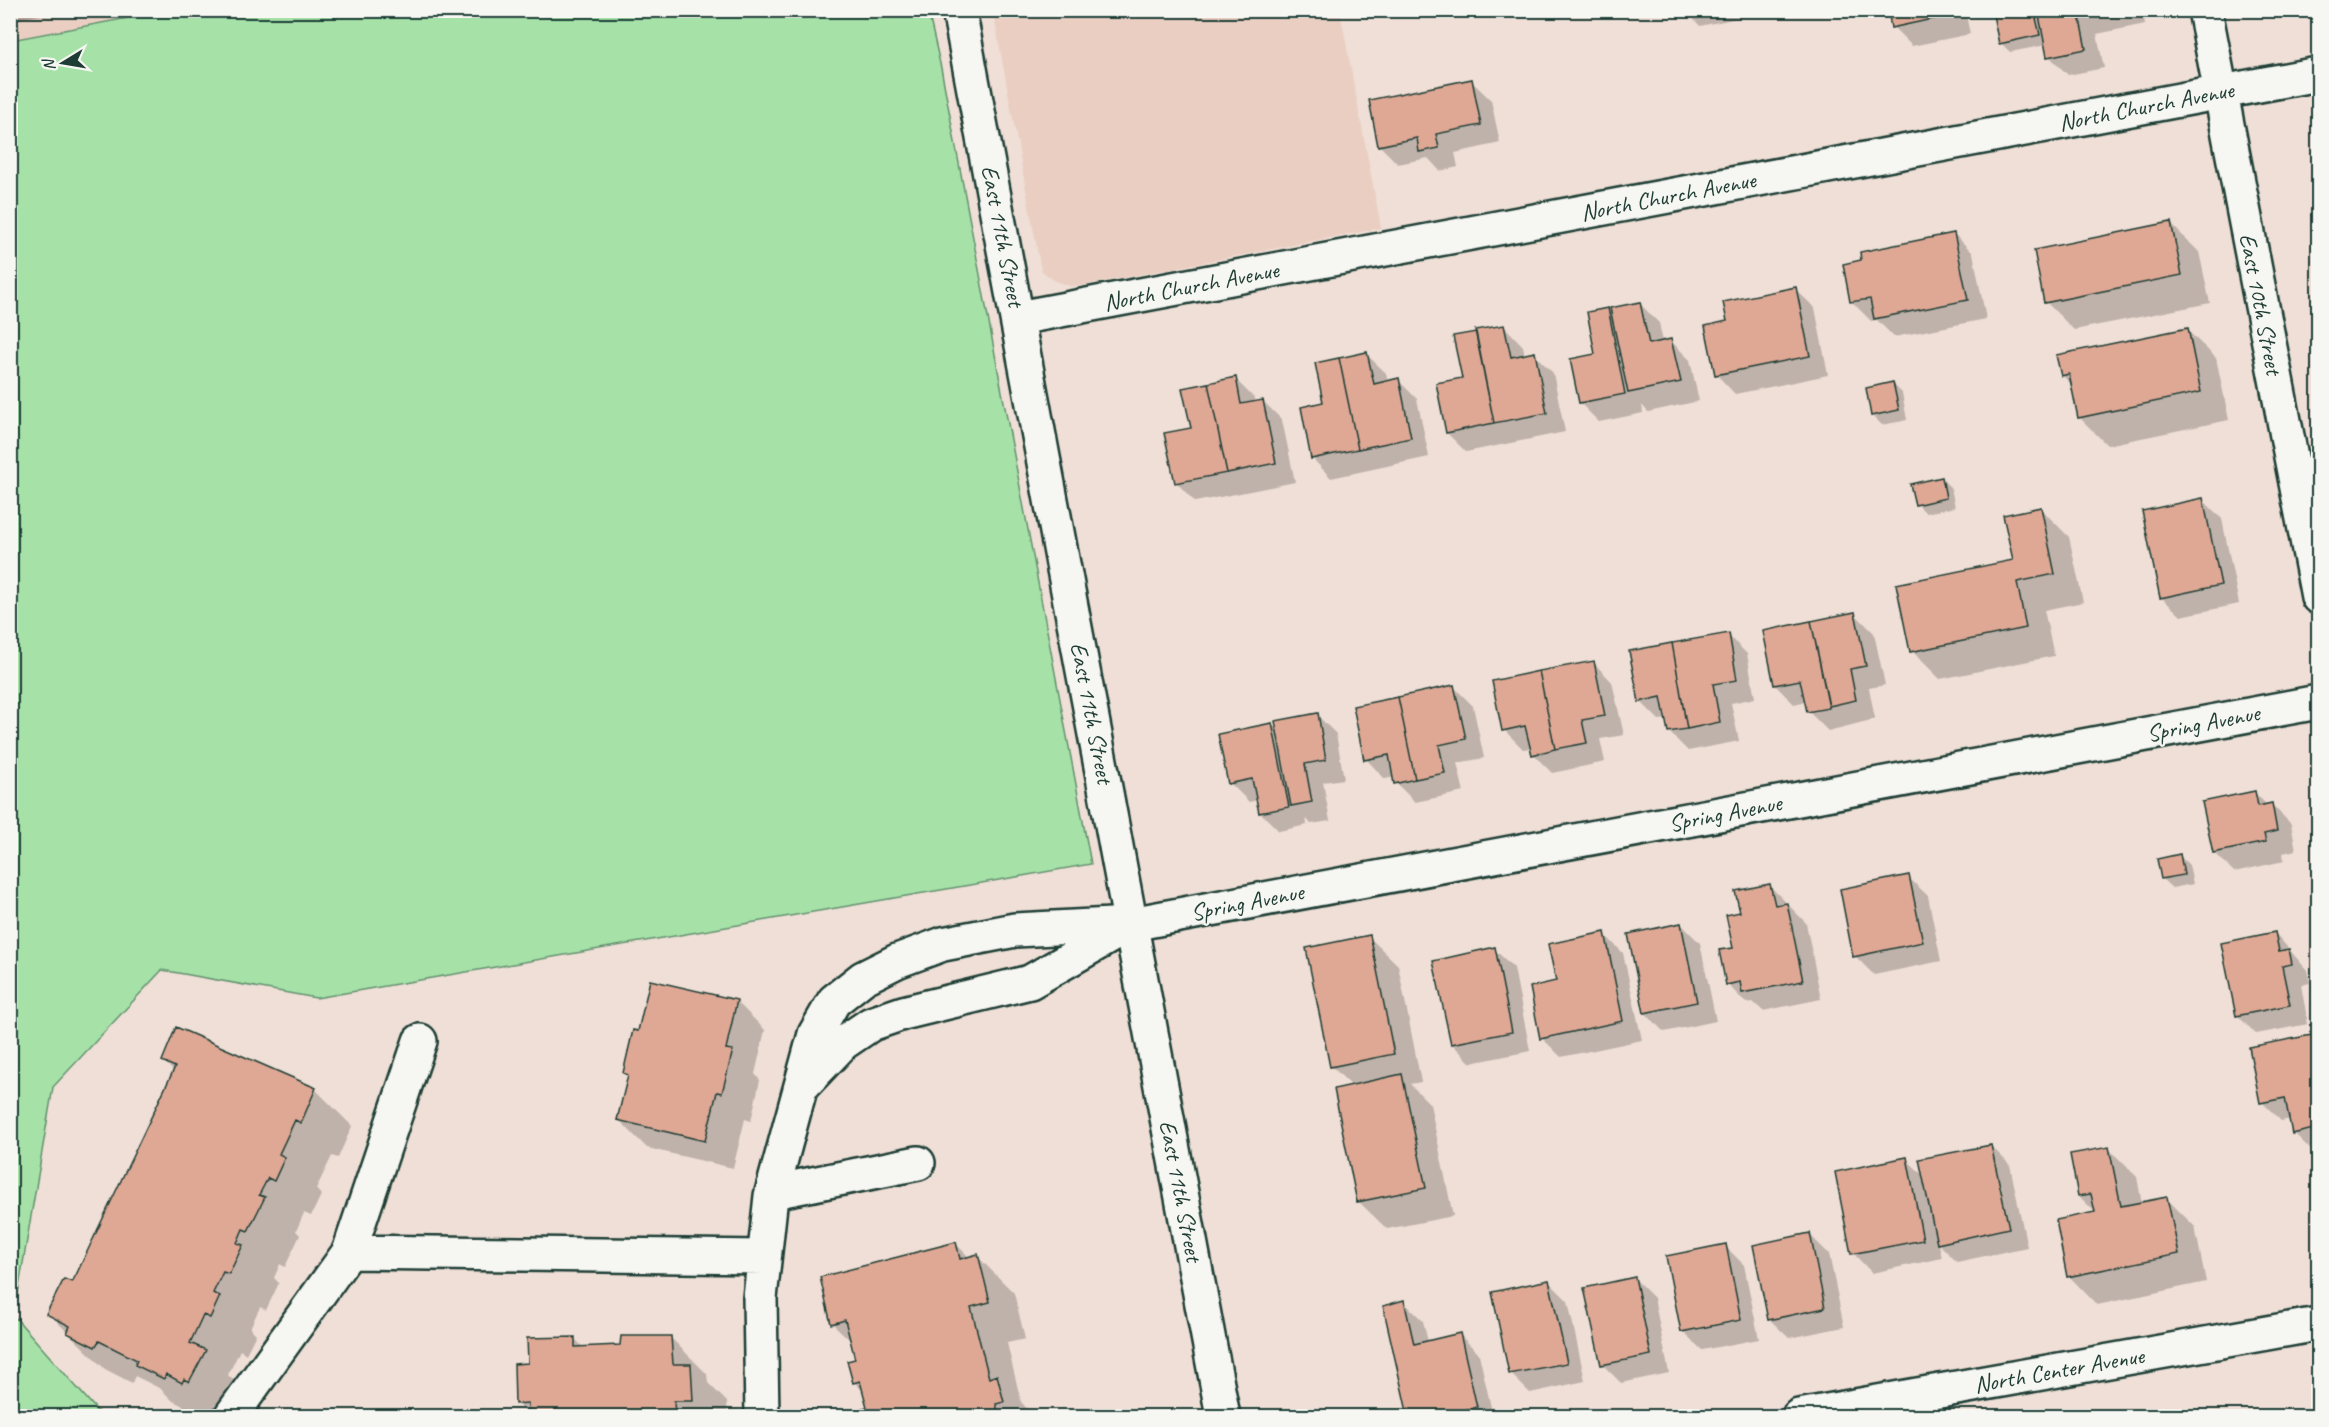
<svg xmlns="http://www.w3.org/2000/svg" width="2329" height="1427" font-family="Caveat,sans-serif">
<style>
.built{fill:#eacec2}
.green{fill:#a6e2a8;stroke:#62906e;stroke-width:1.5}
.shadow{fill:#0003}
.building{fill:#dfa895;stroke:#1f3d34;stroke-width:1.5}
.lines{fill:none;stroke-linecap:round;stroke-linejoin:round}
.street-casing{stroke:#1f3d34;stroke-width:38}
.secondary-casing{stroke:#1f3d34;stroke-width:38}
.street{stroke:#f6f6f2;stroke-width:33}
.secondary{stroke:#f6f6f2;stroke-width:33}
.labels{text-anchor:middle;stroke-width:4.5;stroke-linejoin:round;paint-order:stroke}
.street-label{font-size:24px;fill:#1f3d34;stroke:#f6f6f2}
</style>
<rect width="100%" height="100%" fill="#efdfd6"/>
<filter id="ink" filterUnits="userSpaceOnUse"><feTurbulence type="fractalNoise" baseFrequency=".0167" numOctaves="2"/><feDisplacementMap in="SourceGraphic" scale="12" xChannelSelector="R" yChannelSelector="G"/><feConvolveMatrix kernelMatrix="1 2 1 2 8 2 1 2 1" color-interpolation-filters="sRGB"/></filter>
<g filter="url(#ink)">
<path class="built" d="M 11,11 L 165,11 L 11,40 Z
M 993,11 L 1340,11 L 1381,228 L 1081,286 L 1070,286 L 1055,281 L 1042,271 L 1040,265 Z"/>
<path class="green" d="M 165,11 L 928,11 L 941,68 L 1091,864 L 316,998 L 162,970 L 53,1087 L 14,1316 L 102,1416 L 11,1416 L 11,40 Z"/>
<path class="shadow" d="M 10,10 L 65,10 L 10,21 Z
M 1685,10 L 1751,10 L 1752,15 L 1700,26 Z
M 1889,10 L 1965,10 L 1970,34 L 1912,46 L 1893,27 Z
M 1994,10 L 2143,10 L 2145,24 L 2097,34 L 2104,68 L 2068,75 L 2049,56 L 2046,45 L 2010,52 L 2001,43 Z
M 1471,81 L 1491,100 L 1500,143 L 1455,153 L 1458,167 L 1440,171 L 1428,158 L 1398,164 L 1379,145 Z
M 2171,224 L 2199,252 L 2210,303 L 2074,330 L 2046,302 Z
M 1954,234 L 1973,253 L 1986,319 L 1894,337 L 1877,320 L 1871,321 L 1852,302 Z
M 1795,289 L 1815,308 L 1828,375 L 1735,394 L 1716,374 Z
M 1640,304 L 1659,323 L 1663,342 L 1671,341 L 1690,360 L 1699,401 L 1648,412 L 1642,405 L 1643,413 L 1599,422 L 1580,403 L 1597,355 L 1607,310 L 1614,316 Z
M 1504,326 L 1523,346 L 1525,356 L 1534,354 L 1553,373 L 1565,432 L 1466,452 L 1447,433 L 1464,379 Z
M 2187,330 L 2216,358 L 2229,420 L 2107,445 L 2079,417 L 2073,386 L 2062,375 Z
M 1366,354 L 1386,373 L 1388,382 L 1398,380 L 1417,399 L 1429,457 L 1331,478 L 1312,458 L 1325,403 Z
M 1235,379 L 1254,398 L 1255,403 L 1263,401 L 1282,420 L 1295,482 L 1195,502 L 1176,482 L 1192,429 Z
M 1893,384 L 1902,393 L 1907,420 L 1882,425 L 1873,416 L 1868,389 Z
M 1942,479 L 1951,488 L 1955,507 L 1926,513 L 1917,504 Z
M 2203,500 L 2222,519 L 2239,604 L 2181,616 L 2161,597 Z
M 2041,509 L 2069,537 L 2083,602 L 2044,610 L 2054,656 L 1940,679 L 1912,651 L 2014,561 Z
M 1854,613 L 1874,633 L 1885,685 L 1869,688 L 1875,719 L 1828,731 L 1809,712 L 1806,701 L 1794,704 L 1775,685 L 1764,632 Z
M 1728,635 L 1747,654 L 1755,698 L 1731,703 L 1739,741 L 1688,751 L 1669,732 L 1666,719 L 1659,720 L 1640,701 Z
M 1593,662 L 1612,682 L 1624,735 L 1600,739 L 1605,762 L 1552,773 L 1533,754 L 1532,748 L 1523,749 L 1504,730 Z
M 1454,687 L 1473,706 L 1484,758 L 1457,763 L 1464,792 L 1415,802 L 1396,783 L 1395,777 L 1385,779 L 1366,759 Z
M 1317,715 L 1336,734 L 1344,779 L 1323,782 L 1330,821 L 1311,824 L 1306,818 L 1307,825 L 1279,831 L 1260,812 L 1258,800 L 1249,802 L 1230,783 L 1272,724 L 1279,731 Z
M 2255,793 L 2268,806 L 2272,805 L 2291,824 L 2296,850 L 2283,853 L 2284,861 L 2234,872 L 2214,852 Z
M 2180,856 L 2189,865 L 2193,884 L 2172,888 L 2162,879 Z
M 1908,877 L 1928,896 L 1941,961 L 1874,975 L 1855,956 Z
M 1769,885 L 1806,923 L 1821,999 L 1763,1011 L 1753,1002 L 1746,1003 L 1727,984 L 1741,914 Z
M 1681,924 L 1700,943 L 1716,1021 L 1664,1032 L 1645,1013 Z
M 2275,933 L 2307,970 L 2310,983 L 2301,985 L 2308,1024 L 2256,1034 L 2237,1015 Z
M 1604,934 L 1623,953 L 1642,1040 L 1561,1057 L 1542,1038 Z
M 1369,937 L 1398,965 L 1421,1082 L 1410,1084 L 1430,1104 L 1453,1216 L 1387,1229 L 1358,1201 L 1352,1086 L 1331,1066 Z
M 1494,949 L 1514,968 L 1530,1051 L 1471,1063 L 1452,1044 Z
M 737,1002 L 765,1030 L 755,1074 L 760,1080 L 751,1121 L 745,1119 L 733,1168 L 647,1148 L 619,1120 L 629,1077 L 625,1073 L 639,1033 Z
M 2311,1036 L 2318,1044 L 2318,1151 L 2313,1152 L 2294,1133 L 2291,1119 L 2281,1121 L 2262,1102 Z
M 164,1061 L 315,1089 L 352,1126 L 338,1158 L 332,1156 L 316,1189 L 321,1195 L 311,1216 L 304,1213 L 296,1231 L 300,1235 L 285,1267 L 280,1264 L 274,1278 L 279,1283 L 266,1310 L 260,1307 L 250,1328 L 256,1334 L 246,1354 L 240,1350 L 228,1375 L 241,1388 L 216,1416 L 202,1409 L 200,1414 L 173,1401 L 161,1389 L 135,1376 L 132,1383 L 105,1369 L 48,1313 L 73,1284 L 174,1072 Z
M 1991,1146 L 2010,1165 L 2027,1247 L 1957,1262 L 1939,1244 L 1942,1258 L 1872,1273 L 1853,1253 L 1906,1159 L 1925,1177 Z
M 2108,1148 L 2137,1177 L 2142,1204 L 2167,1199 L 2195,1227 L 2206,1282 L 2097,1305 L 2069,1276 L 2096,1213 L 2079,1196 Z
M 1810,1235 L 1829,1254 L 1844,1327 L 1789,1338 L 1769,1319 Z
M 956,1244 L 970,1258 L 977,1256 L 1014,1293 L 1025,1339 L 1007,1343 L 1021,1402 L 1034,1416 L 863,1416 L 861,1410 L 868,1409 L 864,1392 L 854,1382 L 857,1360 L 853,1343 L 832,1323 Z
M 1725,1246 L 1744,1265 L 1759,1339 L 1702,1350 L 1682,1331 Z
M 1635,1279 L 1654,1298 L 1669,1373 L 1621,1383 L 1602,1364 Z
M 1549,1282 L 1568,1301 L 1585,1381 L 1530,1393 L 1511,1374 Z
M 1404,1302 L 1423,1321 L 1428,1342 L 1460,1335 L 1479,1354 L 1493,1416 L 1410,1416 L 1384,1307 Z
M 671,1338 L 707,1374 L 708,1383 L 727,1402 L 728,1416 L 530,1416 L 516,1403 L 529,1365 L 575,1339 L 584,1348 L 622,1347 Z"/>
<path class="building" d="M 1888,10 L 1950,10 L 1951,15 L 1891,28 Z
M 1992,10 L 2034,10 L 2040,35 L 1999,44 Z
M 2038,10 L 2100,10 L 2079,15 L 2086,49 L 2047,57 Z
M 1472,79 L 1481,125 L 1436,134 L 1439,148 L 1419,152 L 1417,138 L 1378,146 L 1369,100 Z
M 2171,222 L 2182,275 L 2044,303 L 2034,250 Z
M 1954,233 L 1968,300 L 1874,319 L 1870,299 L 1850,302 L 1843,264 L 1861,260 L 1860,252 Z
M 1796,287 L 1810,356 L 1715,375 L 1705,326 L 1727,321 L 1723,302 Z
M 1640,302 L 1649,344 L 1671,339 L 1681,382 L 1628,393 L 1610,308 Z
M 1608,308 L 1625,394 L 1579,403 L 1570,359 L 1595,354 L 1587,312 Z
M 1504,325 L 1511,357 L 1535,352 L 1547,413 L 1494,423 L 1475,330 Z
M 2188,328 L 2201,392 L 2078,418 L 2069,374 L 2061,376 L 2056,355 Z
M 1476,332 L 1494,423 L 1446,433 L 1436,383 L 1462,378 L 1453,336 Z
M 1367,352 L 1374,384 L 1399,378 L 1411,438 L 1358,449 L 1339,358 Z
M 1339,358 L 1358,449 L 1311,459 L 1301,407 L 1323,402 L 1315,363 Z
M 1236,377 L 1241,404 L 1263,400 L 1276,463 L 1227,473 L 1208,383 Z
M 1893,382 L 1899,410 L 1871,416 L 1866,388 Z
M 1208,383 L 1227,473 L 1175,483 L 1164,433 L 1191,428 L 1182,388 Z
M 1942,477 L 1946,498 L 1915,505 L 1910,484 Z
M 2203,498 L 2221,585 L 2160,598 L 2142,511 Z
M 2041,507 L 2055,574 L 2017,582 L 2026,628 L 1910,652 L 1896,584 L 2013,560 L 2003,515 Z
M 1855,612 L 1866,666 L 1850,669 L 1856,700 L 1829,706 L 1811,621 Z
M 1811,621 L 1829,708 L 1807,712 L 1800,680 L 1774,685 L 1763,631 Z
M 1729,633 L 1737,680 L 1713,684 L 1720,722 L 1687,729 L 1672,643 Z
M 1672,643 L 1687,729 L 1668,732 L 1661,697 L 1639,702 L 1629,651 Z
M 1594,661 L 1605,716 L 1582,720 L 1587,743 L 1555,749 L 1539,671 Z
M 1539,671 L 1555,749 L 1532,755 L 1525,726 L 1502,731 L 1492,681 Z
M 1454,685 L 1466,739 L 1439,745 L 1445,773 L 1415,779 L 1398,697 Z
M 1398,697 L 1415,779 L 1394,784 L 1389,755 L 1364,760 L 1353,706 Z
M 1318,713 L 1326,760 L 1305,764 L 1312,802 L 1291,806 L 1275,721 Z
M 1272,723 L 1289,807 L 1259,813 L 1252,779 L 1228,784 L 1218,734 Z
M 2255,791 L 2258,806 L 2272,803 L 2277,831 L 2264,834 L 2266,842 L 2213,853 L 2202,802 Z
M 2180,854 L 2184,875 L 2161,879 L 2157,859 Z
M 1909,875 L 1923,942 L 1853,957 L 1840,889 Z
M 1770,884 L 1775,905 L 1787,903 L 1803,981 L 1742,993 L 1740,982 L 1726,985 L 1719,950 L 1733,948 L 1726,915 L 1740,912 L 1735,891 Z
M 1681,923 L 1697,1002 L 1644,1013 L 1628,934 Z
M 1605,932 L 1623,1021 L 1540,1039 L 1530,987 L 1556,981 L 1548,944 Z
M 2275,932 L 2279,951 L 2289,949 L 2292,964 L 2282,966 L 2290,1005 L 2236,1016 L 2221,943 Z
M 1370,935 L 1394,1054 L 1330,1067 L 1306,948 Z
M 1495,947 L 1512,1032 L 1451,1044 L 1433,961 Z
M 650,980 L 737,1000 L 726,1049 L 733,1050 L 722,1093 L 717,1092 L 705,1141 L 617,1120 L 628,1075 L 623,1073 L 633,1030 L 638,1031 Z
M 176,1027 L 316,1088 L 301,1123 L 295,1120 L 279,1154 L 285,1157 L 274,1181 L 268,1178 L 259,1195 L 265,1197 L 248,1231 L 243,1229 L 237,1243 L 243,1245 L 229,1274 L 223,1272 L 213,1293 L 220,1296 L 210,1318 L 203,1315 L 190,1343 L 206,1350 L 189,1382 L 184,1379 L 182,1383 L 166,1374 L 164,1379 L 135,1365 L 137,1360 L 99,1341 L 95,1347 L 67,1333 L 70,1326 L 46,1314 L 64,1279 L 72,1282 L 76,1275 L 175,1067 L 162,1061 Z
M 2312,1035 L 2316,1056 L 2318,1056 L 2318,1128 L 2292,1134 L 2285,1098 L 2260,1103 L 2249,1047 Z
M 1402,1074 L 1426,1188 L 1357,1202 L 1334,1089 Z
M 1991,1145 L 2009,1228 L 1937,1244 L 1919,1159 Z
M 2109,1147 L 2121,1206 L 2167,1197 L 2179,1254 L 2067,1277 L 2056,1220 L 2095,1212 L 2091,1194 L 2078,1196 L 2070,1154 Z
M 1907,1157 L 1923,1240 L 1851,1254 L 1835,1172 Z
M 1810,1233 L 1825,1308 L 1768,1320 L 1753,1245 Z
M 956,1242 L 960,1259 L 978,1254 L 990,1302 L 971,1307 L 989,1378 L 997,1375 L 1004,1402 L 996,1404 L 999,1416 L 861,1416 L 859,1409 L 867,1407 L 860,1381 L 853,1383 L 847,1361 L 855,1359 L 845,1320 L 831,1324 L 820,1277 Z
M 1726,1244 L 1741,1320 L 1681,1332 L 1666,1256 Z
M 1635,1277 L 1651,1355 L 1601,1365 L 1584,1288 Z
M 1549,1280 L 1567,1363 L 1509,1374 L 1492,1292 Z
M 1404,1300 L 1414,1344 L 1460,1333 L 1477,1407 L 1436,1416 L 1408,1416 L 1383,1306 Z
M 621,1336 L 671,1336 L 673,1364 L 691,1364 L 693,1401 L 674,1401 L 675,1416 L 529,1416 L 528,1403 L 515,1404 L 514,1364 L 528,1363 L 527,1338 L 575,1337 L 575,1347 L 620,1345 Z"/>
<g class="lines">
<g class="street-casing">
<path id="street" d="M 2205,10 L 2318,597
M 1018,318 L 2318,74
M 420,1041 L 349,1252 L 764,1257
M 803,1085 L 843,1043 L 871,1024 L 903,1013 L 1030,982 L 1124,928
M 773,1192 L 918,1163
M 231,1416 L 349,1252
M 762,1416 L 760,1298 L 771,1196 L 815,1034 L 834,1001 L 863,978 L 897,961 L 943,944 L 1015,930 L 1131,924 L 2318,702
M 1799,1416 L 2318,1324"/>
</g>
<g class="secondary-casing">
<path id="secondary" d="M 959,10 L 1223,1416"/>
</g>
<use href="#street" class="street"/>
<use href="#secondary" class="secondary"/>
</g>
</g>
<g class="labels">
<g class="street-label">
<text transform="translate(2146 106) rotate(-11)" y="8">North Church Avenue</text>
<text transform="translate(1668 196) rotate(-11)" y="8">North Church Avenue</text>
<text transform="translate(1003 236) rotate(79)" y="8">East 11th Street</text>
<text transform="translate(1191 286) rotate(-11)" y="8">North Church Avenue</text>
<text transform="translate(2261 304) rotate(79)" y="8">East 10th Street</text>
<text transform="translate(1092 713) rotate(79)" y="8">East 11th Street</text>
<text transform="translate(2203 723) rotate(-11)" y="8">Spring Avenue</text>
<text transform="translate(1725 813) rotate(-11)" y="8">Spring Avenue</text>
<text transform="translate(1247 902) rotate(-11)" y="8">Spring Avenue</text>
<text transform="translate(1181 1191) rotate(79)" y="8">East 11th Street</text>
<text transform="translate(2059 1370) rotate(-10)" y="8">North Center Avenue</text>
</g>
</g>
<rect width="2329" height="1427" fill="none" stroke="#f6f6f2" stroke-width="36"/>
<rect x="18" y="18" width="2293" height="1391" fill="none" stroke="#1f3d34" stroke-width="2" filter="url(#ink)"/>
<g transform="translate(63 63) rotate(259)" stroke="#f6f6f2" stroke-width="4.5" paint-order="stroke">
<path d="M0-4.5L10 22L0 15L-10 22Z" fill="#1f3d34"/>
<text y="-9" font-size="16" font-weight="bold" text-anchor="middle" fill="#1f3d34">N</text>
</g>
</svg>
